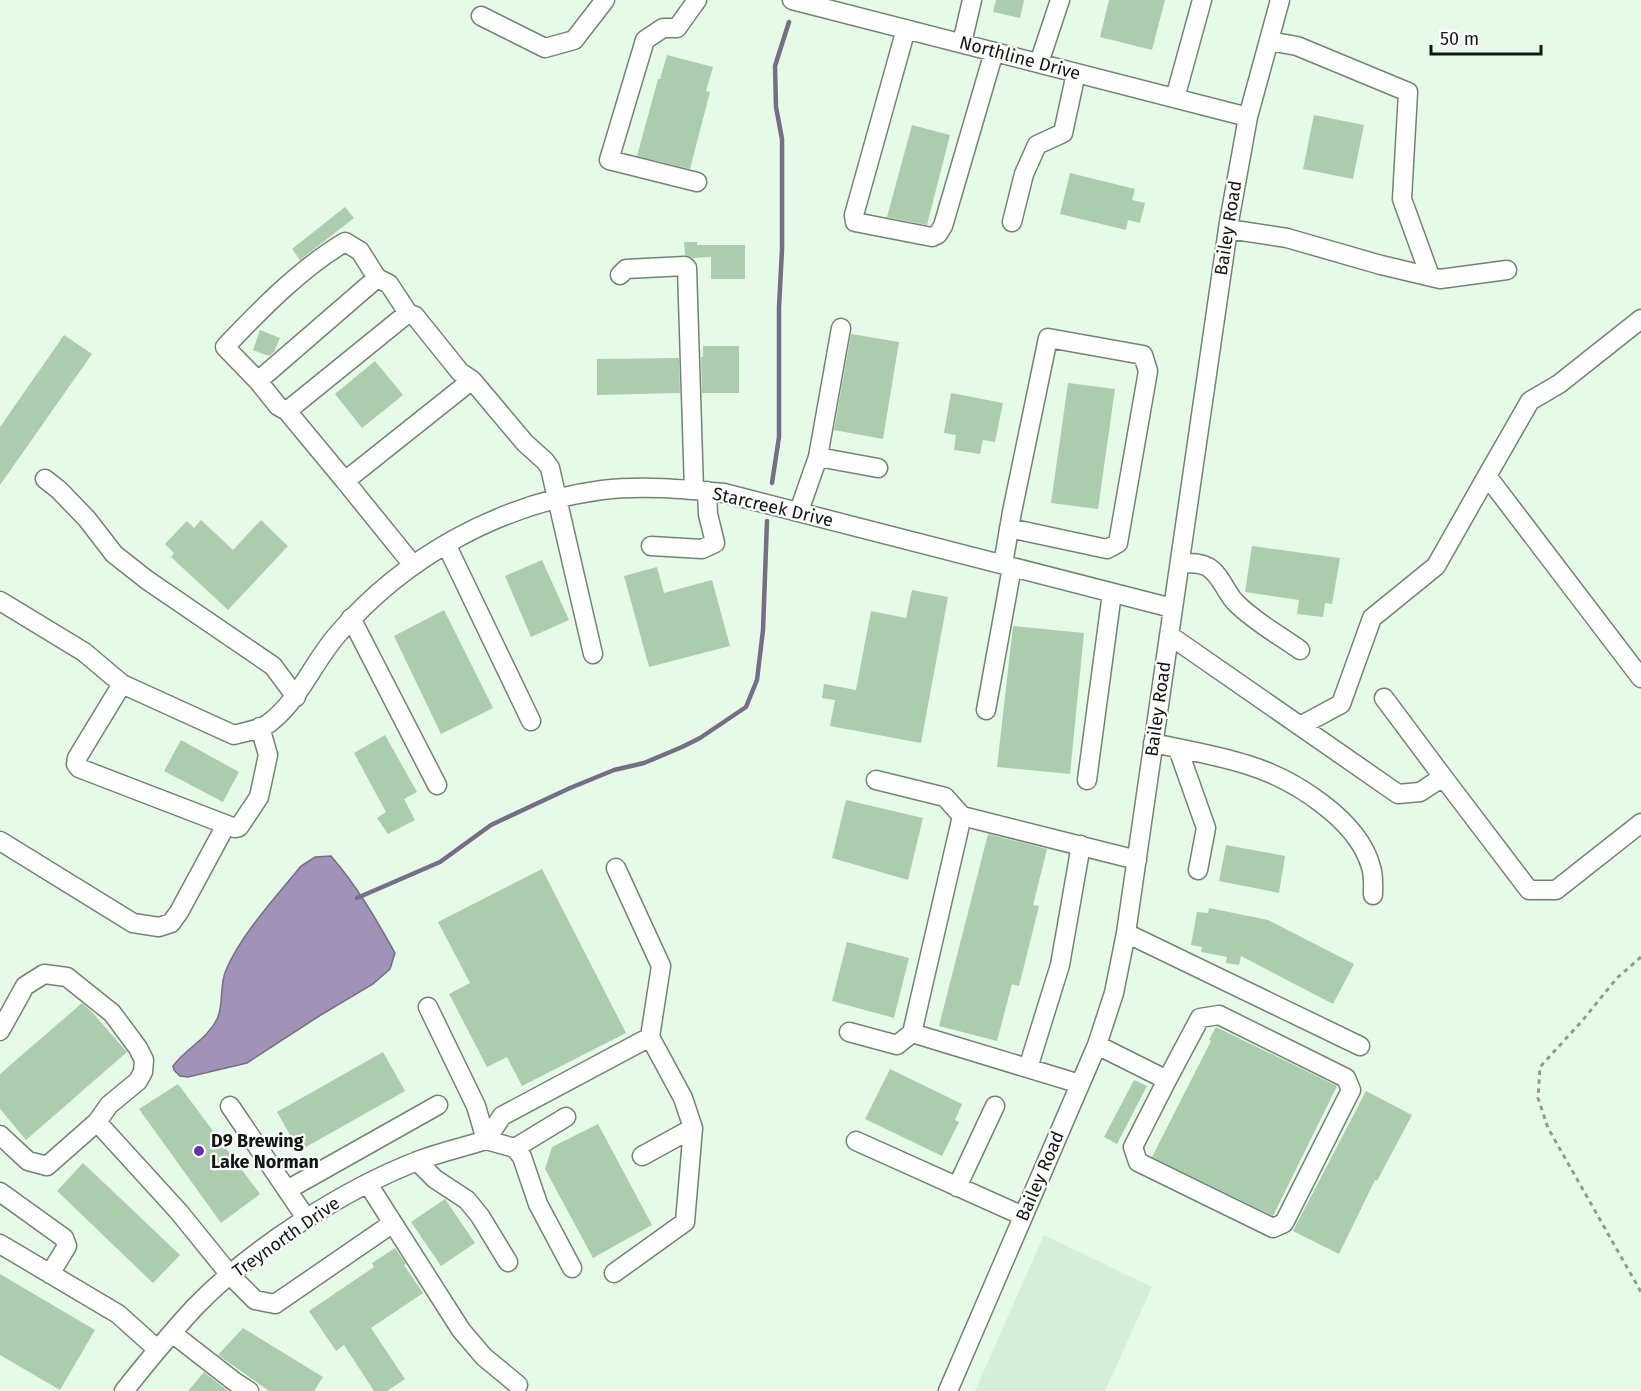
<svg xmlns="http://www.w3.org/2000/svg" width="1641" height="1391" font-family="'Fira Sans',sans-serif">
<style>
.built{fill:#d4efd6}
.water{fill:#a193b7;stroke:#766e86;stroke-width:1.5}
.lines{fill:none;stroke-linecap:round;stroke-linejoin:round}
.stream{stroke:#766e86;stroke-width:4.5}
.building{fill:#acccae}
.minor-casing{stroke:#718472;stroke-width:21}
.path{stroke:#8d9c8e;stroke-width:3;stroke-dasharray:4.5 4.5;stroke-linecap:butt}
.minor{stroke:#fff;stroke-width:18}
.poi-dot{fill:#6b30a7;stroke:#fff;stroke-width:2}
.labels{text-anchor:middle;stroke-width:4.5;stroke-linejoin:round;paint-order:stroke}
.street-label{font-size:18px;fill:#111812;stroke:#fff}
.poi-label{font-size:18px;font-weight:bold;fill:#111812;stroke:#fff;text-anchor:start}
</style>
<rect width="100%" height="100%" fill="#e6fbe7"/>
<path class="built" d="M 1044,1235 L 1152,1287 L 1105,1391 L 975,1391 Z"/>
<path class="water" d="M 331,856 C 357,886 376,919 395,953 L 390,969 L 373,984 L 316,1018 L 247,1063 L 188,1077 L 180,1076 L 174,1070 L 173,1066 C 186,1048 207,1040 217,1019 C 224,1006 219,985 226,970 C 242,933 276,897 301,866 L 315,857 Z"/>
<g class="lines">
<path class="stream" d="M 772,483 L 779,437 L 779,307 L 782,250 L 782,139 L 776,107 L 775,66 L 789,22
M 357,898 L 440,862 L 491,825 L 570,788 L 614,770 L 644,763 L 682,747 L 700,738 L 746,707 L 757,680 L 763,630 L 767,521"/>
</g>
<path class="building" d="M 996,0 L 1024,0 L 1020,18 L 993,12 Z
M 1109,0 L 1165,0 L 1152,50 L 1100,37 Z
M 667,55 L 713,67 L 706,91 L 710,92 L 690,169 L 637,156 L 658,79 L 660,79 Z
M 1314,115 L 1364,125 L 1353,179 L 1303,169 Z
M 912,125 L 950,135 L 927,225 L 887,217 Z
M 1070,173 L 1135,189 L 1132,200 L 1145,203 L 1140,223 L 1128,220 L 1126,230 L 1060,214 Z
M 345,207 L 354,218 L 300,260 L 292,249 Z
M 684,242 L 697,242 L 697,245 L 745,245 L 745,279 L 711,279 L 711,257 L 693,258 L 685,255 Z
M 260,330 L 280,338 L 274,352 L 269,356 L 253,350 Z
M 851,334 L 899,342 L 883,439 L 834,430 Z
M 64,335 L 92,354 L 0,485 L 0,427 Z
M 703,346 L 739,346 L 739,393 L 702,393 L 701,357 L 703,357 Z
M 679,358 L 680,393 L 597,395 L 597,359 Z
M 375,361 L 403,395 L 362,428 L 335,394 Z
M 1068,383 L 1115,389 L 1098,509 L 1051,503 Z
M 951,393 L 1003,403 L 995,442 L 983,440 L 980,454 L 954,450 L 956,435 L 944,433 Z
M 201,520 L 233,550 L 261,520 L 288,546 L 228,610 L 171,557 L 174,553 L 165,544 L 187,521 L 194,528 Z
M 1252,546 L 1340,558 L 1332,604 L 1325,603 L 1323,617 L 1297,614 L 1299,600 L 1245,592 Z
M 542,560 L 569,620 L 531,637 L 505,576 Z
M 657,567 L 664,593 L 712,580 L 730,646 L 649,667 L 624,576 Z
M 912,590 L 948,597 L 921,743 L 830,726 L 835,700 L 822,698 L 824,684 L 856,690 L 871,611 L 906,618 Z
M 444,610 L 493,708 L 441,734 L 394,636 Z
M 1013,626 L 1084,633 L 1070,774 L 997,767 Z
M 385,735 L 417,792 L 404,799 L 415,820 L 388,834 L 377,818 L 386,812 L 354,753 Z
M 181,740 L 239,772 L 223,802 L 164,771 Z
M 846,800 L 923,818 L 908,880 L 832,858 Z
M 988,834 L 1047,849 L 1033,905 L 1039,906 L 1019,986 L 1012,984 L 997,1041 L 939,1026 Z
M 1226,845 L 1285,856 L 1279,893 L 1219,881 Z
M 542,869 L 626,1033 L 522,1086 L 507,1057 L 487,1067 L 449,994 L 470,983 L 438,922 Z
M 1209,908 L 1268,920 L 1354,964 L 1333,1004 L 1241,956 L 1239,965 L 1226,963 L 1227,957 L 1201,952 L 1202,947 L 1191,945 L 1197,912 L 1208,913 Z
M 847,942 L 909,958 L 894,1018 L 832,1001 Z
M 82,1003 L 91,1011 L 127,1052 L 26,1140 L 0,1109 L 0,1074 Z
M 1216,1027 L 1337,1086 L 1273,1216 L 1152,1157 L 1211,1041 L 1209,1040 Z
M 383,1052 L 405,1091 L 299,1151 L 277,1112 Z
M 890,1069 L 962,1104 L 955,1120 L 959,1122 L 942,1156 L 865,1119 Z
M 1134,1080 L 1147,1086 L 1117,1144 L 1104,1137 Z
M 178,1084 L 260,1194 L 221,1223 L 139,1109 Z
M 1366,1091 L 1412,1115 L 1377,1181 L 1375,1180 L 1339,1254 L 1293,1231 Z
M 598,1124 L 652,1225 L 593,1258 L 545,1169 L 552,1147 Z
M 83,1163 L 180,1255 L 153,1283 L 57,1191 Z
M 445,1199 L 475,1243 L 441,1266 L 411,1222 Z
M 395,1248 L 406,1264 L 404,1265 L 423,1293 L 371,1328 L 405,1379 L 387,1391 L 374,1391 L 344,1345 L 336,1351 L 309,1311 L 374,1267 L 372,1263 Z
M 0,1274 L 95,1330 L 60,1390 L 0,1355 Z
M 243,1328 L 323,1377 L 314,1391 L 269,1391 L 218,1355 Z
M 204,1372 L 228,1391 L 188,1391 Z"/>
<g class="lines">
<g class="minor-casing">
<path id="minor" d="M 697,0 L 677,28 L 663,28 L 645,40 L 609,160 L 697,182
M 792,0 L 1248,117
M 481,16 L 545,48 L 574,40 L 605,0
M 906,29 L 854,215 L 855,222 L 932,237 L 938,234 L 943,226 L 994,52
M 1269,41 L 1297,46 L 1408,92 L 1402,199 L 1430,276
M 962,43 L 972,0
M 1039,63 L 1060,0
M 1175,98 L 1202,0
M 1012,222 L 1024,174 L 1037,145 L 1063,133 L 1076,73
M 1228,229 L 1287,238 L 1381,265 L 1440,279 L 1507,270
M 620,275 L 626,269 L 685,266 L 687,268 L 694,490
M 1641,319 L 1559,384 L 1530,401 L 1487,476 L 1641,678
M 258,381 L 377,278
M 287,411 L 408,313
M 818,457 L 878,468
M 45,479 L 59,490 L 87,519 L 114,554 L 147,580 L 273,666 L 296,697
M 345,481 L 287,411 L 278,406 L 258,381 L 225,347 C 260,310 301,268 345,242 L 360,251 L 377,278 L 389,284 L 408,313 L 415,316 L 460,372 L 472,380
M 799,511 L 818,457 L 841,328
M 446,544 L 531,721
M 651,546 L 702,549 L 715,543 L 708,514 L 707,491
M 1180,563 C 1190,563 1199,562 1208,567 C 1221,575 1226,593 1236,603 C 1255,622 1279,635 1300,650
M 1003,564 L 1012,512 L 1048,338 L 1143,355 L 1148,371 L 1118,543 L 1107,549 L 1009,528
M 413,565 L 345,481 L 472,380 L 525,443 L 545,461 L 550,468 L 593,654
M 0,601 L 84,652 L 122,684
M 351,618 L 437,785
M 1169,635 L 1398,794 L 1420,792 L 1443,777 L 1529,890 L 1556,890 L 1641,823
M 1384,698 L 1443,777
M 986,710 L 1012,567
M 1300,726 L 1341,704 L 1372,618 L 1436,566 L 1487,476
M 260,727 L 268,755 L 259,797 L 239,827 L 235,828 L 79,768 L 76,764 L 77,758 L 122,684 L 234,735 C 244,732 259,730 268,724 C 299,701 312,664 337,635 C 404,557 499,504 602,490 C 642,485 684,489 724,493 L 1172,608
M 1153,743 C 1185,750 1217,755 1248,765 C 1293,779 1358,819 1371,867 C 1374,876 1373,886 1373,895
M 1178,749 L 1206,828 L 1198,870
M 876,780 L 945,797 L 962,816
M 1087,780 L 1112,593
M 0,841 L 133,923 L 159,927 L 171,923 L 179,912 L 226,825
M 1126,933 L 1360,1046
M 428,1007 L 476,1106 L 486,1140
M 0,1031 L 25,986 L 44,974 L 67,977 L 112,1013 L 138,1048 L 144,1060 L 143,1072 L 138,1081 L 109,1105 L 97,1122 L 179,1212 L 230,1275 L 255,1300 L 275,1304 L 393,1223
M 849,1032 L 897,1045 L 912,1033
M 1097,1045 L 1167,1080 L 1133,1147 L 1138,1162 L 1273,1228 L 1284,1223 L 1351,1090 L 1346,1078 L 1219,1015 L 1200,1018 L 1167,1080
M 1028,1068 L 1060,965 L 1081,845
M 1080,1084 L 912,1033 L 962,816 L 1137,860
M 230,1106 L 306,1218
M 0,1135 L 28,1161 L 47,1166 L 97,1122
M 486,1140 L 502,1116 L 650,1037 L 661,966 L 616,868
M 486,1140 L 515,1148 L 522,1157 L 538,1204 L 572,1268
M 856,1141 L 1023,1216
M 515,1148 L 566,1117
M 642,1156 L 693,1128
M 417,1161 L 435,1179 L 467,1200 L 480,1216 L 508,1262
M 368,1184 L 461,1330 L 484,1357 L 518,1385
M 957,1187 L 995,1106
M 287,1190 L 438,1105
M 0,1192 L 64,1238 L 67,1246 L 50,1274
M 0,1244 L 118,1314 L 157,1349
M 614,1273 L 685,1222 L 693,1128 L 683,1098 L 650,1037
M 172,1333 L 235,1382 L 249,1391
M 124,1391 C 147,1362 170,1334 195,1307 C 251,1249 344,1189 420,1160 C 441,1152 464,1147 486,1140
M 948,1391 L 1097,1045 L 1114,993 L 1126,933 L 1229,222 L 1248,117 L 1280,0"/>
</g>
<path class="path" d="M 1641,957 L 1617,978 L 1582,1021 L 1540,1067 L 1538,1098 L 1548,1128 L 1641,1292"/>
<use href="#minor" class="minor"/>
</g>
<circle class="poi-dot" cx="199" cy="1151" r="6"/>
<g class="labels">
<g class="street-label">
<text transform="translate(1020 58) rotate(15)" y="6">Northline Drive</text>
<text transform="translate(1228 228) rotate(-81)" y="6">Bailey Road</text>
<text transform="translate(773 507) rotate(13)" y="6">Starcreek Drive</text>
<text transform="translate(1158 709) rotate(-82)" y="6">Bailey Road</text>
<text transform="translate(1040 1176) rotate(-67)" y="6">Bailey Road</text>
<text transform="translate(286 1237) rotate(-35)" y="6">Treynorth Drive</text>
</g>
<g class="poi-label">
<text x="211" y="1147">D9 Brewing<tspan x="211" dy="21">Lake Norman</tspan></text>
</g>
</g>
<path d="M1431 45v9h110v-9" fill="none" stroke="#111812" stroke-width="3"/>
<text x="1440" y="45" font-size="18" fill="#111812" stroke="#ffffff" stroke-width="4.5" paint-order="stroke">50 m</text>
</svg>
